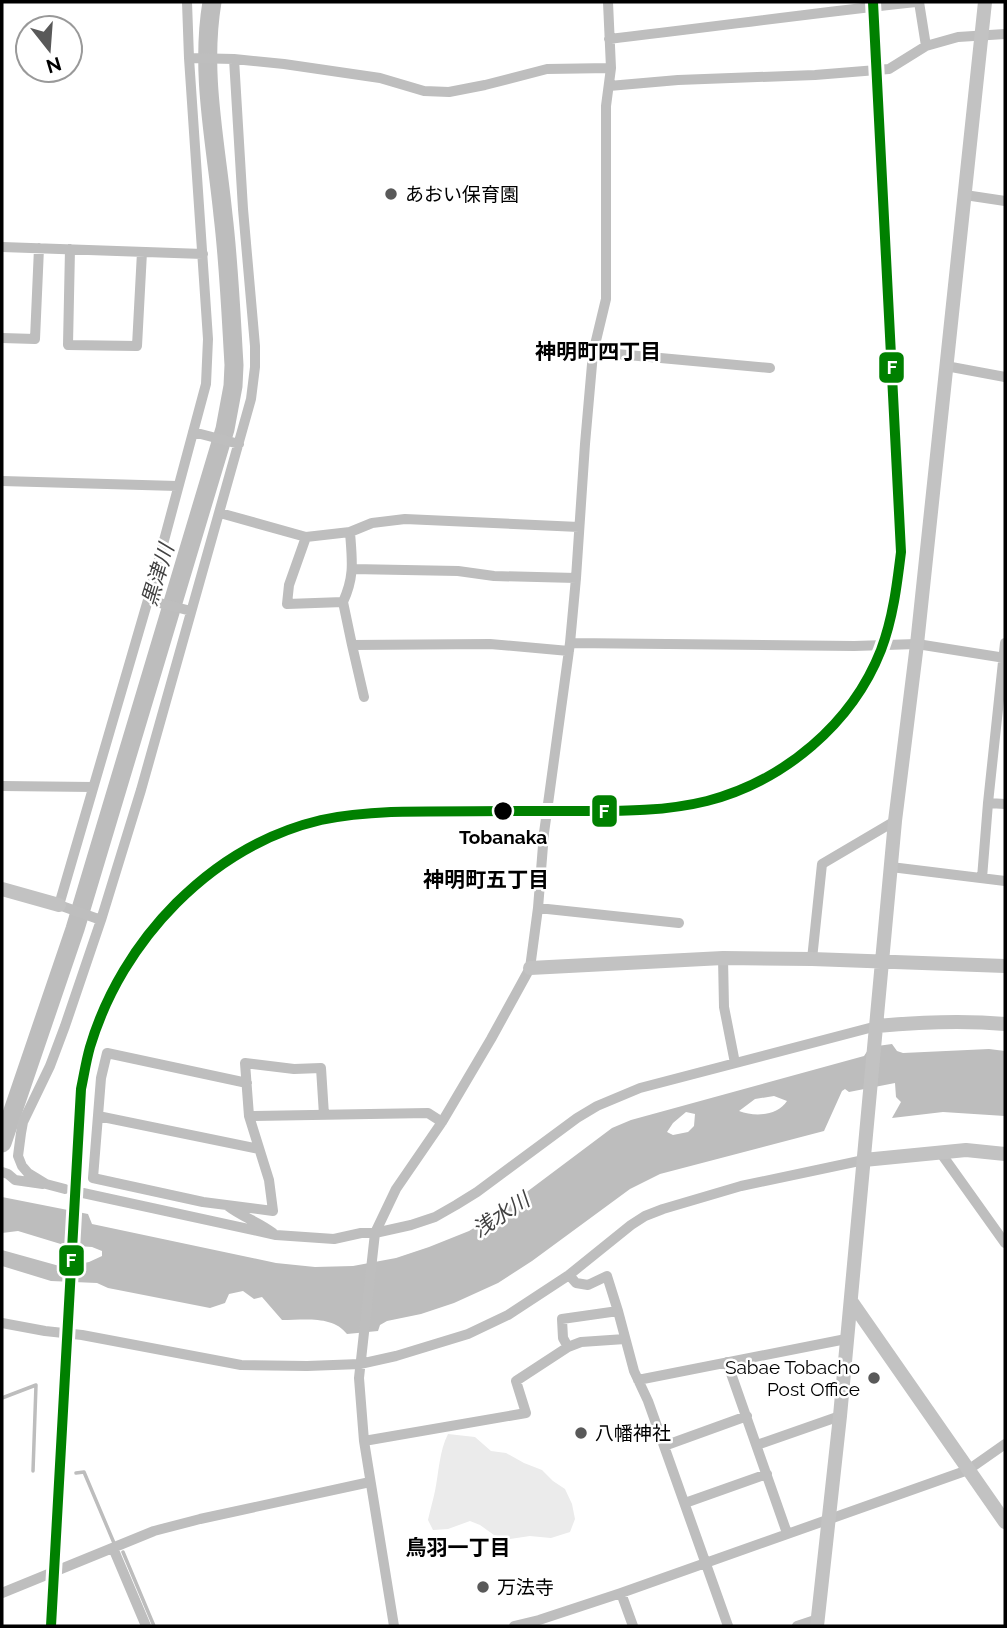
<svg xmlns="http://www.w3.org/2000/svg" width="1007" height="1628" font-family="Raleway,'Noto Sans JP',sans-serif">
<style>
.green{fill:#ebebeb}
.water{fill:#bdbdbd;fill-rule:evenodd}
.lines{fill:none;stroke-linecap:round;stroke-linejoin:round}
.stream{stroke:#bdbdbd;stroke-width:3.5}
.river{stroke:#bdbdbd;stroke-width:19}
.street{stroke:#bebebe;stroke-width:10}
.secondary{stroke:#c2c2c2;stroke-width:14}
.rail-1-casing{stroke:#fff;stroke-width:16}
.rail-1{stroke:#008000;stroke-width:10}
.poi-dot{fill:#595959;stroke:#fff;stroke-width:2.5}
.stop-dot{fill:#000;stroke:#fff;stroke-width:2.5}
.labels{text-anchor:middle;stroke-width:5;stroke-linejoin:round;paint-order:stroke}
.poi-label{font-size:19px;fill:#000;stroke:#fff;text-anchor:start}
.stop-label{font-size:19px;font-weight:bold;fill:#000;stroke:#fff}
.neighbourhood-label{font-size:21px;font-weight:bold;fill:#000;stroke:#fff}
.water-label{font-size:21px;font-style:italic;fill:#424242;stroke:#fff}
.line-badge{stroke:#fff;stroke-width:2.5}
.badge-label{font-size:19px;text-anchor:middle;font-weight:bold;fill:#fff}
</style>
<rect width="100%" height="100%" fill="#fff"/>
<path class="green" d="M 448,1434 L 475,1437 L 491,1451 L 506,1453 L 524,1463 L 542,1470 L 553,1481 L 565,1489 L 572,1504 L 575,1519 L 570,1532 L 551,1538 L 530,1536 L 510,1539 L 494,1535 L 480,1525 L 470,1521 L 448,1529 L 433,1530 L 428,1520 C 430,1510 433,1501 435,1491 C 439,1472 439,1452 448,1434 Z"/>
<path class="water" d="M 892,1044 L 897,1051 L 903,1053 L 989,1049 L 1005,1051 L 1005,1116 L 943,1112 L 892,1118 L 901,1102 L 896,1097 L 895,1083 L 849,1092 L 845,1089 L 842,1091 L 824,1131 L 660,1174 L 630,1189 L 532,1261 L 498,1283 L 454,1303 L 421,1314 L 387,1321 L 380,1325 L 378,1331 L 347,1334 C 333,1315 303,1320 282,1320 L 262,1297 L 254,1299 L 243,1291 L 229,1294 L 225,1303 L 210,1308 L 108,1288 L 97,1283 L 51,1281 L 2,1266 L 2,1250 L 63,1267 L 89,1262 L 102,1256 L 102,1251 L 92,1247 L 64,1245 L 18,1231 L 2,1233 L 2,1197 L 88,1214 L 92,1224 L 276,1263 L 315,1267 L 353,1266 L 396,1258 L 429,1247 L 469,1231 L 500,1212 L 612,1128 L 631,1120 L 864,1056 L 870,1047 ZM 774,1096 L 787,1101 C 777,1116 755,1117 739,1111 L 755,1099 ZM 686,1112 L 695,1114 L 694,1126 L 688,1132 L 673,1135 L 667,1132 L 673,1123 Z"/>
<g class="lines">
<path class="stream" d="M 2,1398 L 36,1385 L 33,1471
M 76,1473 L 84,1472 L 114,1543
M 123,1552 L 154,1626"/>
<path class="river" d="M 2,1143 L 75,929 L 225,429 L 233,386 L 234,365 C 231,315 229,265 223,215 C 216,144 200,73 212,2"/>
<path class="street" d="M 919,2 L 926,46
M 609,39 C 712,27 814,13 916,2
M 189,58 L 234,59 L 284,64 L 380,78 L 424,91 L 449,92 L 485,85 L 547,69 L 611,68
M 609,86 L 678,80 L 815,75 L 889,69 L 926,46 L 958,37 L 1005,34
M 965,195 L 1005,201
M 2,247 L 203,254
M 70,249 L 68,345 L 137,346 L 142,252
M 2,338 L 35,339 L 39,248
M 593,353 L 606,353 L 770,368
M 946,366 L 1005,377
M 193,432 L 239,444
M 2,481 L 177,486
M 220,513 L 306,537 L 350,532 L 372,523 L 405,519 L 579,527
M 306,537 L 289,585 L 287,604 L 343,602 C 355,576 352,560 350,532
M 352,569 L 458,571 L 494,576 L 576,578
M 148,600 L 191,611
M 343,602 L 352,645
M 570,643 L 854,646 L 917,644 L 1005,658
M 364,697 L 352,645 L 490,644 L 569,651
M 2,786 L 93,787
M 988,803 L 1005,804
M 891,867 L 1005,881
M 982,878 L 988,803 L 1005,643
M 538,908 L 679,923
M 101,920 L 59,905 L 148,600 L 206,384 L 208,339 L 189,58 L 187,2
M 723,958 L 724,1007 L 735,1063
M 812,959 L 822,864 L 895,821
M 247,1083 L 107,1053 L 101,1078 L 93,1178 L 203,1202 L 273,1211 L 269,1180 L 249,1116
M 324,1115 L 321,1068 L 294,1069 L 245,1063 L 249,1116 L 428,1113 L 442,1122
M 98,1116 L 259,1149
M 940,1152 L 1005,1243
M 2,1172 L 8,1174 L 15,1180 L 43,1184
M 65,1189 L 46,1184 L 28,1173 L 22,1166 L 18,1156 L 21,1133 L 23,1122 L 50,1066 L 65,1026 L 101,920 L 141,790 L 251,399 L 255,367 L 255,346 L 243,209 L 234,59
M 83,1193 L 276,1235 L 334,1239 L 361,1233 L 375,1233 L 411,1225 L 435,1217 L 456,1205 L 477,1192 L 577,1118 L 597,1106 L 640,1088 L 877,1026
M 228,1206 C 242,1217 259,1222 273,1233
M 569,1275 L 576,1283 L 588,1285 L 607,1276 L 618,1311 L 634,1371 L 648,1401 L 728,1626
M 2,1323 L 45,1331 L 82,1335 L 241,1365 L 307,1366 L 360,1364 L 396,1356 L 468,1334 L 508,1315 L 569,1275 L 631,1225 L 645,1216 L 663,1209 L 741,1186 L 864,1160
M 568,1347 L 563,1338 L 562,1319 L 618,1311
M 727,1362 L 787,1533
M 638,1380 L 846,1339
M 364,1441 L 526,1413 L 516,1381 L 568,1347 L 581,1342 L 625,1339
M 757,1445 L 840,1416
M 664,1446 L 747,1416
M 685,1503 L 767,1474
M 113,1548 L 146,1626
M 2,1593 L 154,1531 L 200,1519 L 370,1482
M 621,1593 L 633,1626
M 394,1626 L 364,1441 L 359,1378 L 375,1233 L 396,1189 L 442,1122 L 491,1039 L 530,968 L 538,908 L 544,833 L 570,643 L 576,578 L 585,444 L 593,353 L 606,299 L 606,106 L 611,68 L 608,2
M 514,1626 L 539,1620 L 621,1593 L 968,1470 L 1005,1444
M 797,1626 L 818,1619"/>
<path class="secondary" d="M 2,889 L 59,905
M 530,968 L 723,958 L 812,959 L 1005,966
M 877,1026 C 920,1022 962,1020 1005,1024
M 864,1160 L 966,1150 L 1005,1154
M 851,1301 L 1005,1522
M 817,1626 L 840,1416 L 895,821 L 917,644 L 985,2"/>
<g class="rail-1-casing">
<path id="rail-1" d="M 51,1626 L 81,1089 C 84,1075 86,1061 90,1047 C 122,940 211,846 321,820 C 344,815 367,813 391,812 C 451,811 511,811 571,811 C 617,811 663,812 707,801 C 784,781 852,724 881,650 C 893,618 897,585 901,552 L 873,2"/>
</g>
<use href="#rail-1" class="rail-1"/>
</g>
<g class="poi-dot">
<circle cx="391" cy="194" r="7"/>
<circle cx="874" cy="1378" r="7"/>
<circle cx="581" cy="1433" r="7"/>
<circle cx="483" cy="1587" r="7"/>
</g>
<circle class="stop-dot" cx="503" cy="811" r="10"/>
<g class="labels">
<g class="poi-label">
<text x="405" y="201">あおい保育園</text>
<text x="860" y="1374" text-anchor="end">Sabae Tobacho<tspan x="860" dy="22">Post Office</tspan></text>
<text x="595" y="1440">八幡神社</text>
<text x="497" y="1594">万法寺</text>
</g>
<g class="stop-label">
<text x="503" y="844">Tobanaka</text>
</g>
<g class="neighbourhood-label">
<text x="598" y="359">神明町四丁目</text>
<text x="486" y="887">神明町五丁目</text>
<text x="458" y="1555">鳥羽一丁目</text>
</g>
<g class="water-label">
<text transform="translate(158 575) rotate(-73)" y="7">黒津川</text>
<text transform="translate(501 1215) rotate(-33)" y="7">浅水川</text>
</g>
</g>
<g class="line-badge">
<rect x="878" y="351" width="27" height="33" rx="7" fill="#008000"/>
<rect x="591" y="794" width="27" height="34" rx="7" fill="#008000"/>
<rect x="58" y="1244" width="27" height="33" rx="7" fill="#008000"/>
</g>
<g class="badge-label">
<text x="892" y="374">F</text>
<text x="604" y="818">F</text>
<text x="71" y="1267">F</text>
</g>
<rect width="1007" height="1628" fill="none" stroke="#000000" stroke-width="7"/>
<g transform="translate(49 49) rotate(163)"><circle r="33" fill="#ffffff" stroke="#999999" stroke-width="2"/>
<path d="M0-5L12 26L0 18L-12 26Z" fill="#595959"/>
<text y="-10" font-size="19" font-weight="bold" text-anchor="middle" fill="#000000">N</text>
</g>
</svg>
